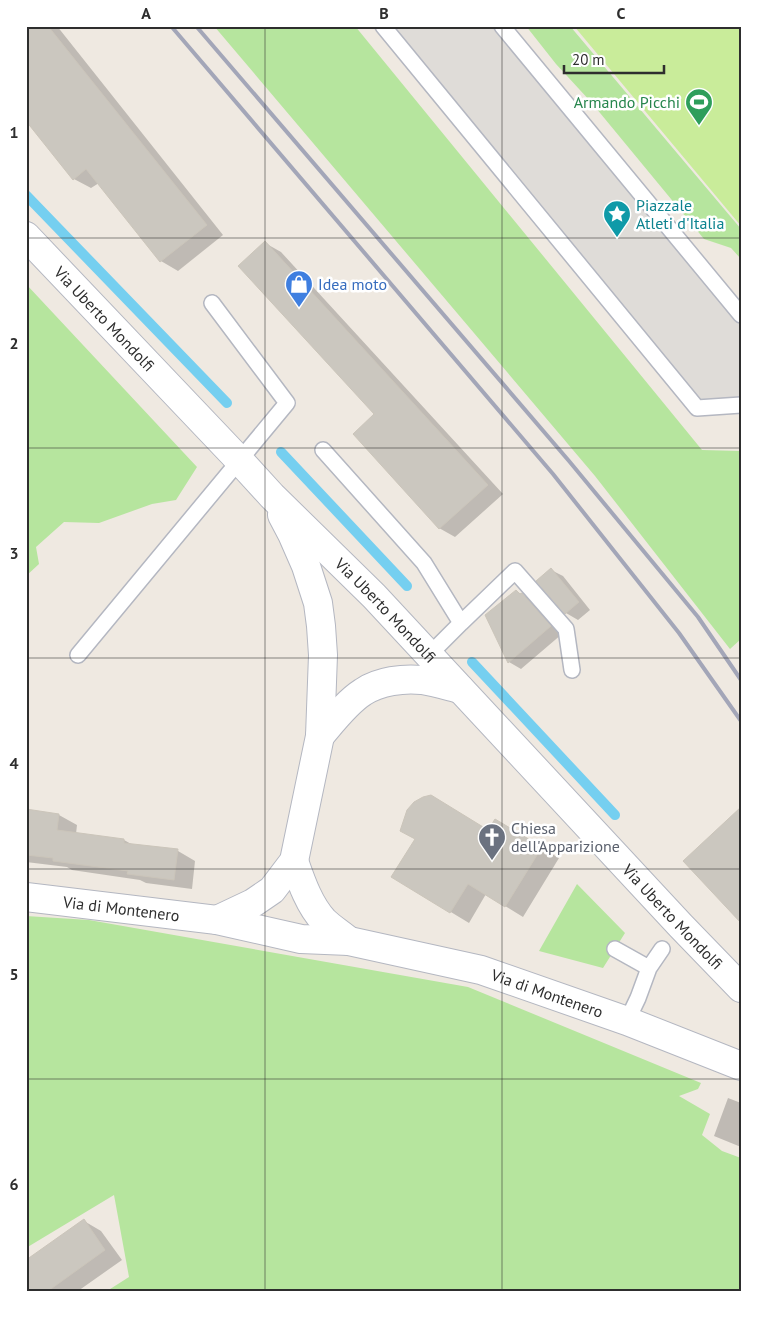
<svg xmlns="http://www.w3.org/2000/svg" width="767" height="1317" font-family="'PT Sans',sans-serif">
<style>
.green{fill:#b6e59e}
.pitch{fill:#c9ec9a}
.plaza{fill:#dfdcd8}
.shadow{fill:#0003}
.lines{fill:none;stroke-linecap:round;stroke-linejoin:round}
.stream{stroke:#75cff0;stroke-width:10}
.building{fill:#cbc7bf;stroke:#cbc5ba}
.lane-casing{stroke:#b4b7c1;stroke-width:18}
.secondary-casing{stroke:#b4b7c1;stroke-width:30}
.lane{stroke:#fff;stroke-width:15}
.secondary{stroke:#fff;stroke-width:28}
.rail{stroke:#a3a6b8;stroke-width:4}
.grid{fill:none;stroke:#2e2e2e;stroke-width:1;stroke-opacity:0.55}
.labels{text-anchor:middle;stroke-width:5;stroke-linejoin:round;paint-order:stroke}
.leisure-label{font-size:16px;fill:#27864d;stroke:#fff;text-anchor:end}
.culture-label{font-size:16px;fill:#0d838f;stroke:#fff;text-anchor:start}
.shop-label{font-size:16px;fill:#366cbe;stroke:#fff;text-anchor:start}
.street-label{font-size:16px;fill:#2e2e2e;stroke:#fff}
.worship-label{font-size:16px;fill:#5b616d;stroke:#fff;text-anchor:start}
.neatline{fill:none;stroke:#2e2e2e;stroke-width:2}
.grid-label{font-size:16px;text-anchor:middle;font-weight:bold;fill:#2e2e2e}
</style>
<rect width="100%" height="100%" fill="#efe9e1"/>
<path class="green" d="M 214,26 L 355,26 L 702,450 L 741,451 L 741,639 L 730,649 L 595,476 Z
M 526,26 L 570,26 L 741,229 L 741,259 L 731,248 L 704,239 L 591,102 L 556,64 Z
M 26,284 L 197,467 L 176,500 L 152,504 L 99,523 L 64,522 L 36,547 L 39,564 L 26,576 Z
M 577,884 L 625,933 L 603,968 L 539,951 Z
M 26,916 L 89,920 L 468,987 L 701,1083 L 698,1089 L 679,1096 L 710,1114 L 702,1135 L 722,1151 L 741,1158 L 741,1291 L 107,1291 L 129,1277 L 114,1195 L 26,1248 Z"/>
<path class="pitch" d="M 574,26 L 741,26 L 741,226 Z"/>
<path class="plaza" d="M 383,26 L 502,26 L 741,315 L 741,405 L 697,408 Z"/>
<path class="shadow" d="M 26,26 L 57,26 L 223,235 L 178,271 L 161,261 L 99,183 L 91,188 L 74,179 Z
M 265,243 L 281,252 L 503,494 L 455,537 L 439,528 L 376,414 Z
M 551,570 L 563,576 L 590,610 L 578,620 L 566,613 Z
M 516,591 L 534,601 L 562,634 L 521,669 L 509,662 L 486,616 Z
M 26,810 L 59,815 L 77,825 L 76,834 L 124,840 L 133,845 L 178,851 L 195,861 L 192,889 L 146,883 L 140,880 L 72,870 L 67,867 L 26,862 Z
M 489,831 L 513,831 L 559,858 L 523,917 L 486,894 L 469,923 L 393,877 Z
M 728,1098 L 741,1103 L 741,1147 L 714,1136 Z
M 84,1221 L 101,1231 L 122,1260 L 78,1291 L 26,1291 Z"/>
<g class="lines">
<path class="stream" d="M 26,195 L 227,403
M 281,452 L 407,586
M 472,662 L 615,815"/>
</g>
<path class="building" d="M 26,26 L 48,26 L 207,225 L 160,262 L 86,169 L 73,180 L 26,121 Z
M 265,241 L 488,485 L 439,529 L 353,434 L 374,414 L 238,266 Z
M 551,568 L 579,602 L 565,614 L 536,581 Z
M 516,590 L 520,594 L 522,593 L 551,626 L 508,663 L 485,615 Z
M 431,795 L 488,830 L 495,819 L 542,847 L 505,907 L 468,884 L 450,913 L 391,877 L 415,839 L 400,831 L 407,810 L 414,802 L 423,797 Z
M 741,807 L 741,923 L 683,861 Z
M 26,809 L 59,814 L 57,830 L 124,839 L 124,843 L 178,849 L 174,880 L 127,874 L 128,871 L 53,861 L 53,858 L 26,855 Z
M 84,1219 L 105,1250 L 48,1291 L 26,1291 L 26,1260 Z"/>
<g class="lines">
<g class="lane-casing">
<path id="lane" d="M 383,26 L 697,408 L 741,405
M 502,26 L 741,315
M 323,450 L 424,563 L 461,623 L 429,655
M 461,623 L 515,571 L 566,629 L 572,670
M 78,655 L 287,403 L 212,303
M 615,949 L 649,968
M 627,1021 L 638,998 L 649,968 L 662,949"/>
</g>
<g class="secondary-casing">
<g id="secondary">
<path id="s1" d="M 26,236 L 240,461 L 272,496 L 374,596 L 681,926 L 741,988"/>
<path d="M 320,736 C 332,722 347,702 363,692 C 379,681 404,678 422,680 C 435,682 448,686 460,689"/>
<path d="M 294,861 C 301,881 309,905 324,921 C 331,928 341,934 349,941"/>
<path id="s2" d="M 26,897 L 217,920 L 301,939 L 349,941 L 481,970 L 627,1021 L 741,1066"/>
<path d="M 217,920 L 253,903 L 272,890 L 294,861 L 320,736 L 323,655 L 321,626 L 318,603 L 306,566 L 292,534 L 282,515"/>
</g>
</g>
<use href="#lane" class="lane"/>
<use href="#secondary" class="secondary"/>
<path class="rail" d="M 171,26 L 553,474 L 679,633 L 741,721
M 196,26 L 569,461 L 698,617 L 741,680"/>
</g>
<path class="grid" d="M 265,26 L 265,1291M 502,26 L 502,1291M 26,238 L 741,238M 26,448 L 741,448M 26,658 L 741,658M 26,869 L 741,869M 26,1079 L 741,1079"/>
<defs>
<g id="stadium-pin" transform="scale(1.4375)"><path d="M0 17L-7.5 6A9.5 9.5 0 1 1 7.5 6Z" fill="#2e9e5b" stroke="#fff"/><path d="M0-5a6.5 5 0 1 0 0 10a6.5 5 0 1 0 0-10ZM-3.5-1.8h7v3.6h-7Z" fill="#fff"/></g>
<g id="sight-pin" transform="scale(1.4375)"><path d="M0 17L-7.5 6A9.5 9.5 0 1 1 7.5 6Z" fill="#0f9aa8" stroke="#fff"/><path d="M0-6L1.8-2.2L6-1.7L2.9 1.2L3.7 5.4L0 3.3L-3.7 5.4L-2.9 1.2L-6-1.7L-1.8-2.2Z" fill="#fff"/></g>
<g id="shop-pin" transform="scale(1.4375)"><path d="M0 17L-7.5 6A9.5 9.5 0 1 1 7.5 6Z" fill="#3f7fe0" stroke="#fff"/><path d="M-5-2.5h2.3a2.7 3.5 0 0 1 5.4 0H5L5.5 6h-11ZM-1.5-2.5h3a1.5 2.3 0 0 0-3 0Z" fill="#fff"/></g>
<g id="church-pin" transform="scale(1.4375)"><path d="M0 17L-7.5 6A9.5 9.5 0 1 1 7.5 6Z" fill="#6b7280" stroke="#fff"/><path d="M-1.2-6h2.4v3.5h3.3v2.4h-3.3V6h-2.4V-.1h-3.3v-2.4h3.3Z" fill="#fff"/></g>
</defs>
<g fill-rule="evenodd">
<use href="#stadium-pin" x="699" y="102"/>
<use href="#sight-pin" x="617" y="214"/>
<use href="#shop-pin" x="299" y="284"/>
<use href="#church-pin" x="492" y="837"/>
</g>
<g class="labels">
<g class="leisure-label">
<text x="680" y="108">Armando Picchi</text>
</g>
<g class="culture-label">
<text x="636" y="211">Piazzale<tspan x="636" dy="18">Atleti d'Italia</tspan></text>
</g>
<g class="shop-label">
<text x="318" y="290">Idea moto</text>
</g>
<g class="street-label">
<text dy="6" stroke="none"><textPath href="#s1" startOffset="114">Via Uberto Mondolfi</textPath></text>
<text dy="6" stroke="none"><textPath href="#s1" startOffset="519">Via Uberto Mondolfi</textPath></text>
<text dy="6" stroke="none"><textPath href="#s2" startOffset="96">Via di Montenero</textPath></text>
<text dy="6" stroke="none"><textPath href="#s1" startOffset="939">Via Uberto Mondolfi</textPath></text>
<text dy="6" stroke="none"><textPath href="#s2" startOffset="532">Via di Montenero</textPath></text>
</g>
<g class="worship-label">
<text x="511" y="834">Chiesa<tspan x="511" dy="18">dell'Apparizione</tspan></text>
</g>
</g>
<rect width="767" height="1317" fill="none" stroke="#ffffff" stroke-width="55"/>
<path d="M564 65v8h100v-8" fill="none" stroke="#2e2e2e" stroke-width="2.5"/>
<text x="572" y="65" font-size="15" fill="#2e2e2e" stroke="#ffffff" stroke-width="4" paint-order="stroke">20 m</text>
<rect x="28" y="28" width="712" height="1262" class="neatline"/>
<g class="grid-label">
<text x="146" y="19">A</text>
<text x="384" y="19">B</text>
<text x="621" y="19">C</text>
<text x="14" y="138">1</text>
<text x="14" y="349">2</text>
<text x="14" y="559">3</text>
<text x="14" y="769">4</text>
<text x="14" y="980">5</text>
<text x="14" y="1190">6</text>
</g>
</svg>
